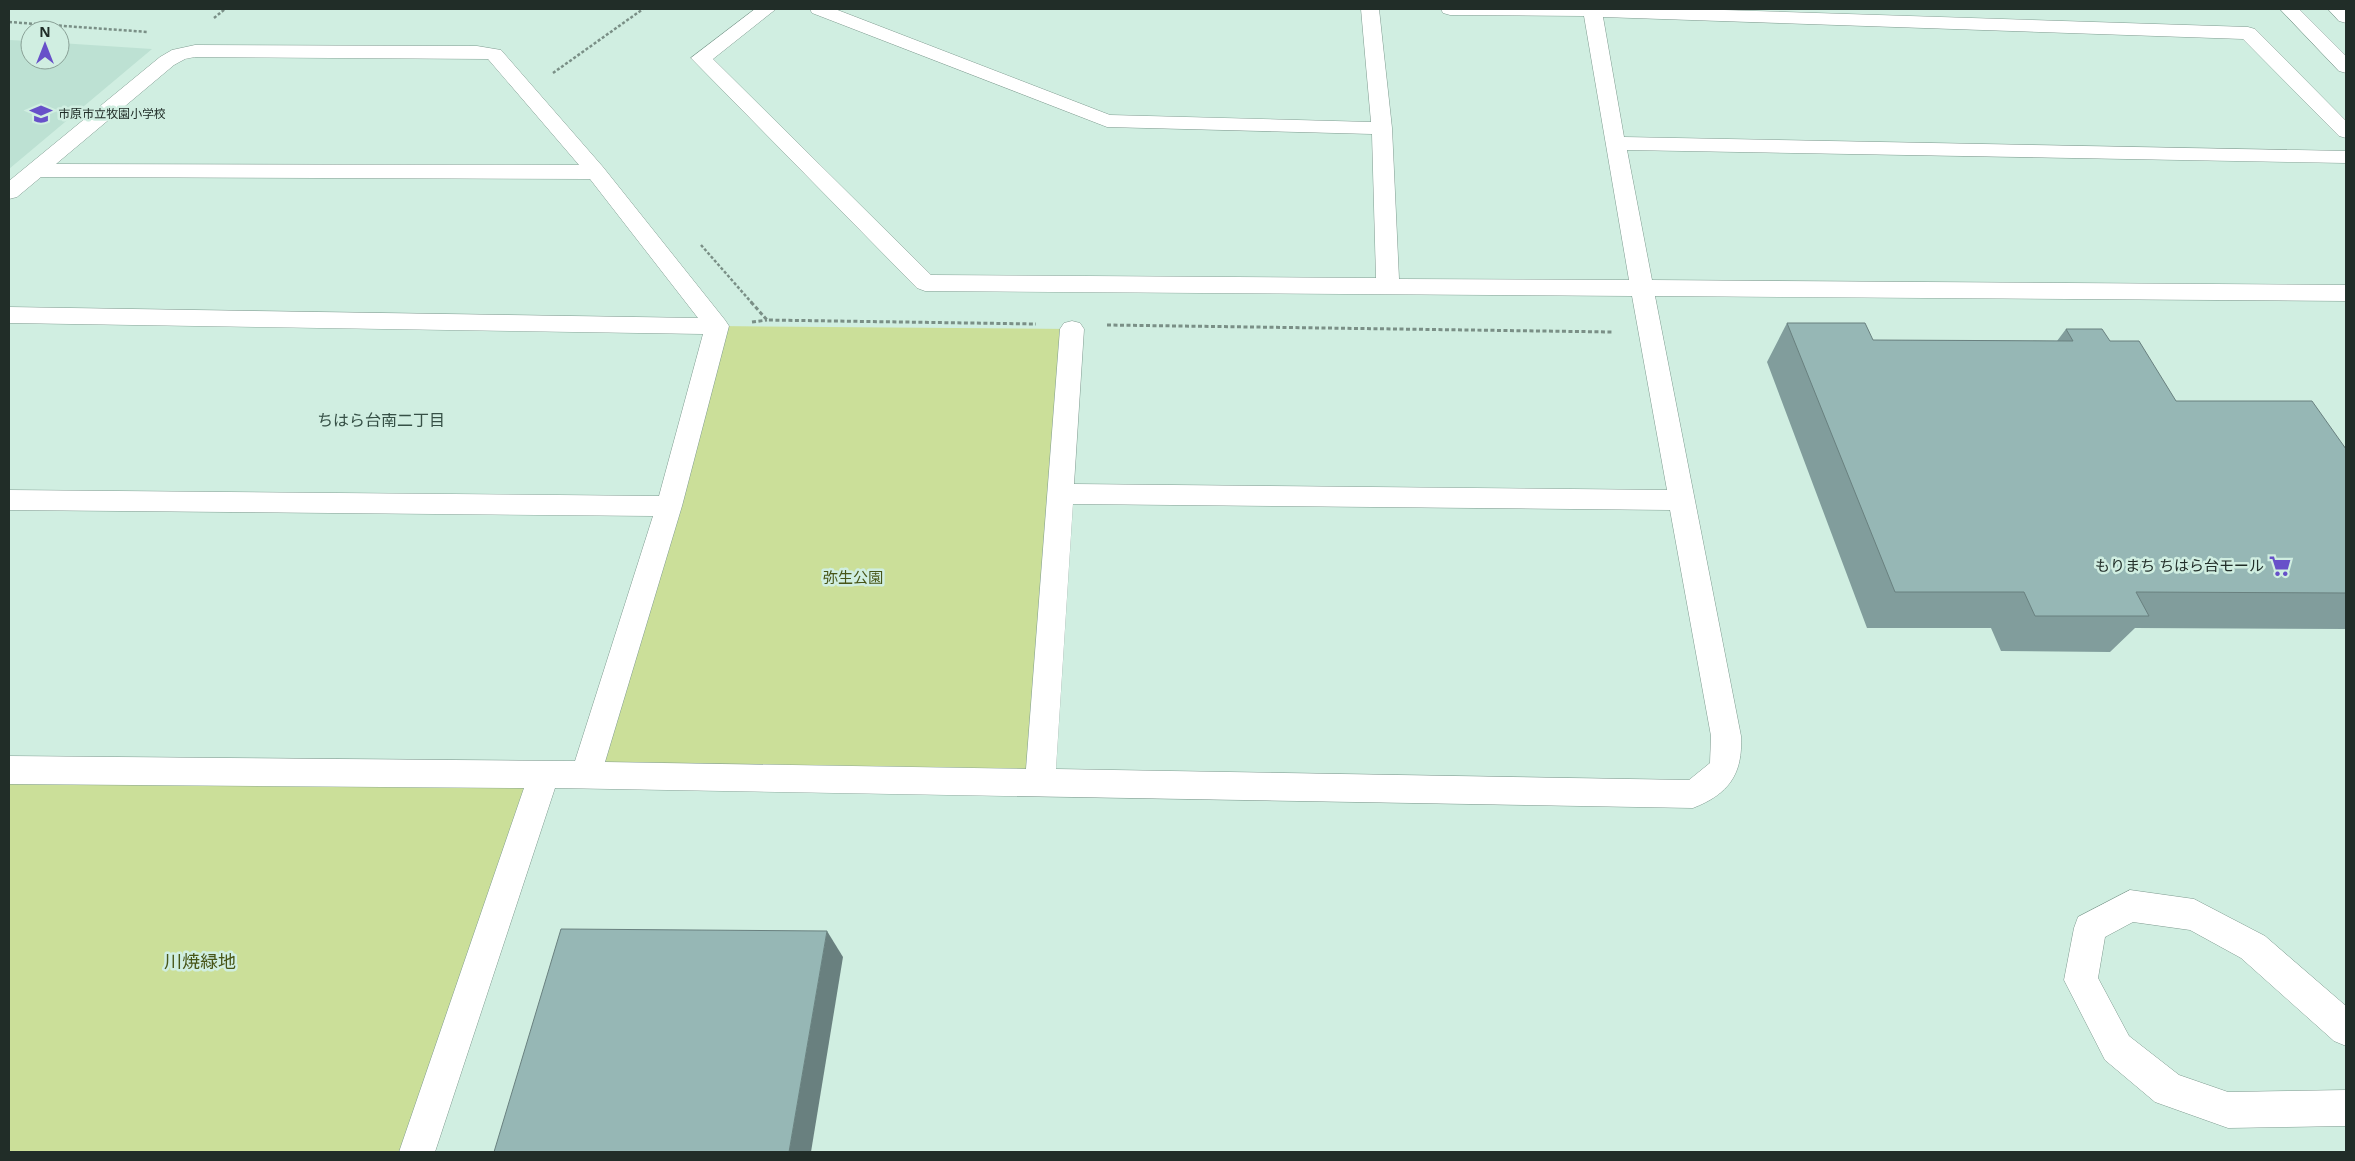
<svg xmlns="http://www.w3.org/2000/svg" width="2355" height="1161" font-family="'Open Sans','Noto Sans JP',sans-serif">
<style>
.built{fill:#bde1d3}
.green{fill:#cbdf99}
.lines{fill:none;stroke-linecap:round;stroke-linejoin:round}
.minor-casing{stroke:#7f9b90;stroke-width:1}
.path-far1{stroke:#7a8f86;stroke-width:2.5;stroke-dasharray:3 2;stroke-linecap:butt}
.path{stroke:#7a8f86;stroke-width:3;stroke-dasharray:4 2.5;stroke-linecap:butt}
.minor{fill:#fff;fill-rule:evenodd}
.wall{fill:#819d9c}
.shaded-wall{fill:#69807f}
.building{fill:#96b7b5;stroke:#69807f}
.labels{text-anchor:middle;stroke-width:5;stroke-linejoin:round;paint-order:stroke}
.far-poi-label{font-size:12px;fill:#212d28;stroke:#d0eee1;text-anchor:start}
.poi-label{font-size:15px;fill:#212d28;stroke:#d0eee1;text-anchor:end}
.park-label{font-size:15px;fill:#475517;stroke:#d0eee1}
.neighbourhood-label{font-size:16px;fill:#365046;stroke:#d0eee1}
.near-park-label{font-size:18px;fill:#475517;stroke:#d0eee1}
</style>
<rect width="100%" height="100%" fill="#d0eee1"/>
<path class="built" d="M 9,40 L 30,41 L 30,60 L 60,60 L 60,43 L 152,49 L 9,169 Z"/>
<path class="green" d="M 717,326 L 1072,329 L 1040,783 L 586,775 Z
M 9,770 L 544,775 L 421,1152 L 9,1152 Z"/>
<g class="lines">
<g class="minor-casing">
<path id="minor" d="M 755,9 L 776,9 L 713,59 L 931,275 L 1376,278 L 1372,134 L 1107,127 L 812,13 L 810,9 L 835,9 L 1110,115 L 1371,122 L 1361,9 L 1379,9 L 1392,128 L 1399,279 L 1629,280 L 1584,16 L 1450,15 L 1443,13 L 1441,9 L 1692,9 L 2248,27 L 2255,29 L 2346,121 L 2346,138 L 2339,136 L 2243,39 L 1603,17 L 1624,137 L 2346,151 L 2346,163 L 1627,150 L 1652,280 L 2346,285 L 2346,301 L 1655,296 L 1741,736 C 1743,774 1729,794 1693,808 L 555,788 L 435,1152 L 399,1152 L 524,788 L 9,784 L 9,756 L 575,761 L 653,516 L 9,510 L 9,490 L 659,496 L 703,334 L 9,323 L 9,307 L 698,318 L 590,179 L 41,177 L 17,197 L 9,199 L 9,181 L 160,57 L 172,50 L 195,45 L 477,46 L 501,50 L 603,167 L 725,320 L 729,326 L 682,506 L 605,762 L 1026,769 L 1060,329 L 1064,323 L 1072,321 L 1080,323 L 1084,329 L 1074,484 L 1667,490 L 1632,296 L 925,291 L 917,288 L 691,58 ZM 195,57 L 488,59 L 579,165 L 56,164 L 174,65 L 185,59 ZM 1073,504 L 1670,510 L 1711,736 L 1710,763 L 1689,780 L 1056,769 Z
M 2280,9 L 2299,9 L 2346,56 L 2346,73 L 2339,71 Z
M 2328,9 L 2346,9 L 2346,23 L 2339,21 Z
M 2130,890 L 2194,899 L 2265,936 L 2346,1006 L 2346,1046 L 2334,1041 L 2241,958 L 2190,930 L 2133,922 L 2105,937 L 2098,978 L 2129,1036 L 2179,1075 L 2228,1092 L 2346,1090 L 2346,1126 L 2228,1128 L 2155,1102 L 2105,1060 L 2064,980 L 2074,928 L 2078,917 Z"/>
</g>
<path class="path-far1" d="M 214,18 L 225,9
M 9,22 L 148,32
M 553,73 L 643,9
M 701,245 L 752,303"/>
<path class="path" d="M 751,302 L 767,320 L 1036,324
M 752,322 L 767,320
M 1107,325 L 1613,332"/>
<use href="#minor" class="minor"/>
</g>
<path class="wall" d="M 1787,323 L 1873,340 L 2057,341 L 2066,329 L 2110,341 L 2176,401 L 2346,449 L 2346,629 L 2135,628 L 2110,652 L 2001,651 L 1991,628 L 1867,628 L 1767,362 Z"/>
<path class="shaded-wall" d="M 827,931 L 843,957 L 811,1152 L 789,1152 Z"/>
<path class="building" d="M 1787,323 L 1865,323 L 1873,340 L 2073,341 L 2066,329 L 2102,329 L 2110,341 L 2139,341 L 2176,401 L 2312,401 L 2346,449 L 2346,593 L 2136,592 L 2149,616 L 2035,616 L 2024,592 L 1895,592 Z
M 561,929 L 827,931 L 789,1152 L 494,1152 Z"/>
<defs>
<g id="school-bare" transform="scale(1.725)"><path d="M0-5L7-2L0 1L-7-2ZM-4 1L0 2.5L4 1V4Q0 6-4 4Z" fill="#6750c9" stroke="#d0eee1" stroke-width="2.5" paint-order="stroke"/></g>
<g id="supermarket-bare" transform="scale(1.725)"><path d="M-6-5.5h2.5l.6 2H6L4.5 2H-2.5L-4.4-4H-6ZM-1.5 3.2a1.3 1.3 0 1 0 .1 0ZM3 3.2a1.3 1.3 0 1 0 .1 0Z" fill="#6750c9" stroke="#d0eee1" stroke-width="2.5" paint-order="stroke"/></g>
</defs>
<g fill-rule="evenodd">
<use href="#school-bare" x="41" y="114"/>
<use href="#supermarket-bare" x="2280" y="566"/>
</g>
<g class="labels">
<g class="far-poi-label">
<text x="58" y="118">市原市立牧園小学校</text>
</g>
<g class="poi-label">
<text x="2264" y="571">もりまち ちはら台モール</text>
</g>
<g class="park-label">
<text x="853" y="583">弥生公園</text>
</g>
<g class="neighbourhood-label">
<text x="381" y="426">ちはら台南二丁目</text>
</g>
<g class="near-park-label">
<text x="200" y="968">川焼緑地</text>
</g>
</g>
<rect width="2355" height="1161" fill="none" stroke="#212d28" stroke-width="20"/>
<g transform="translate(45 45)"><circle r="24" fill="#d0eee1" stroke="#8aa197"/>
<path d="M0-4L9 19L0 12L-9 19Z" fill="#6750c9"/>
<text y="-8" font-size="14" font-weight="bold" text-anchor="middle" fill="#212d28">N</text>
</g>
</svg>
